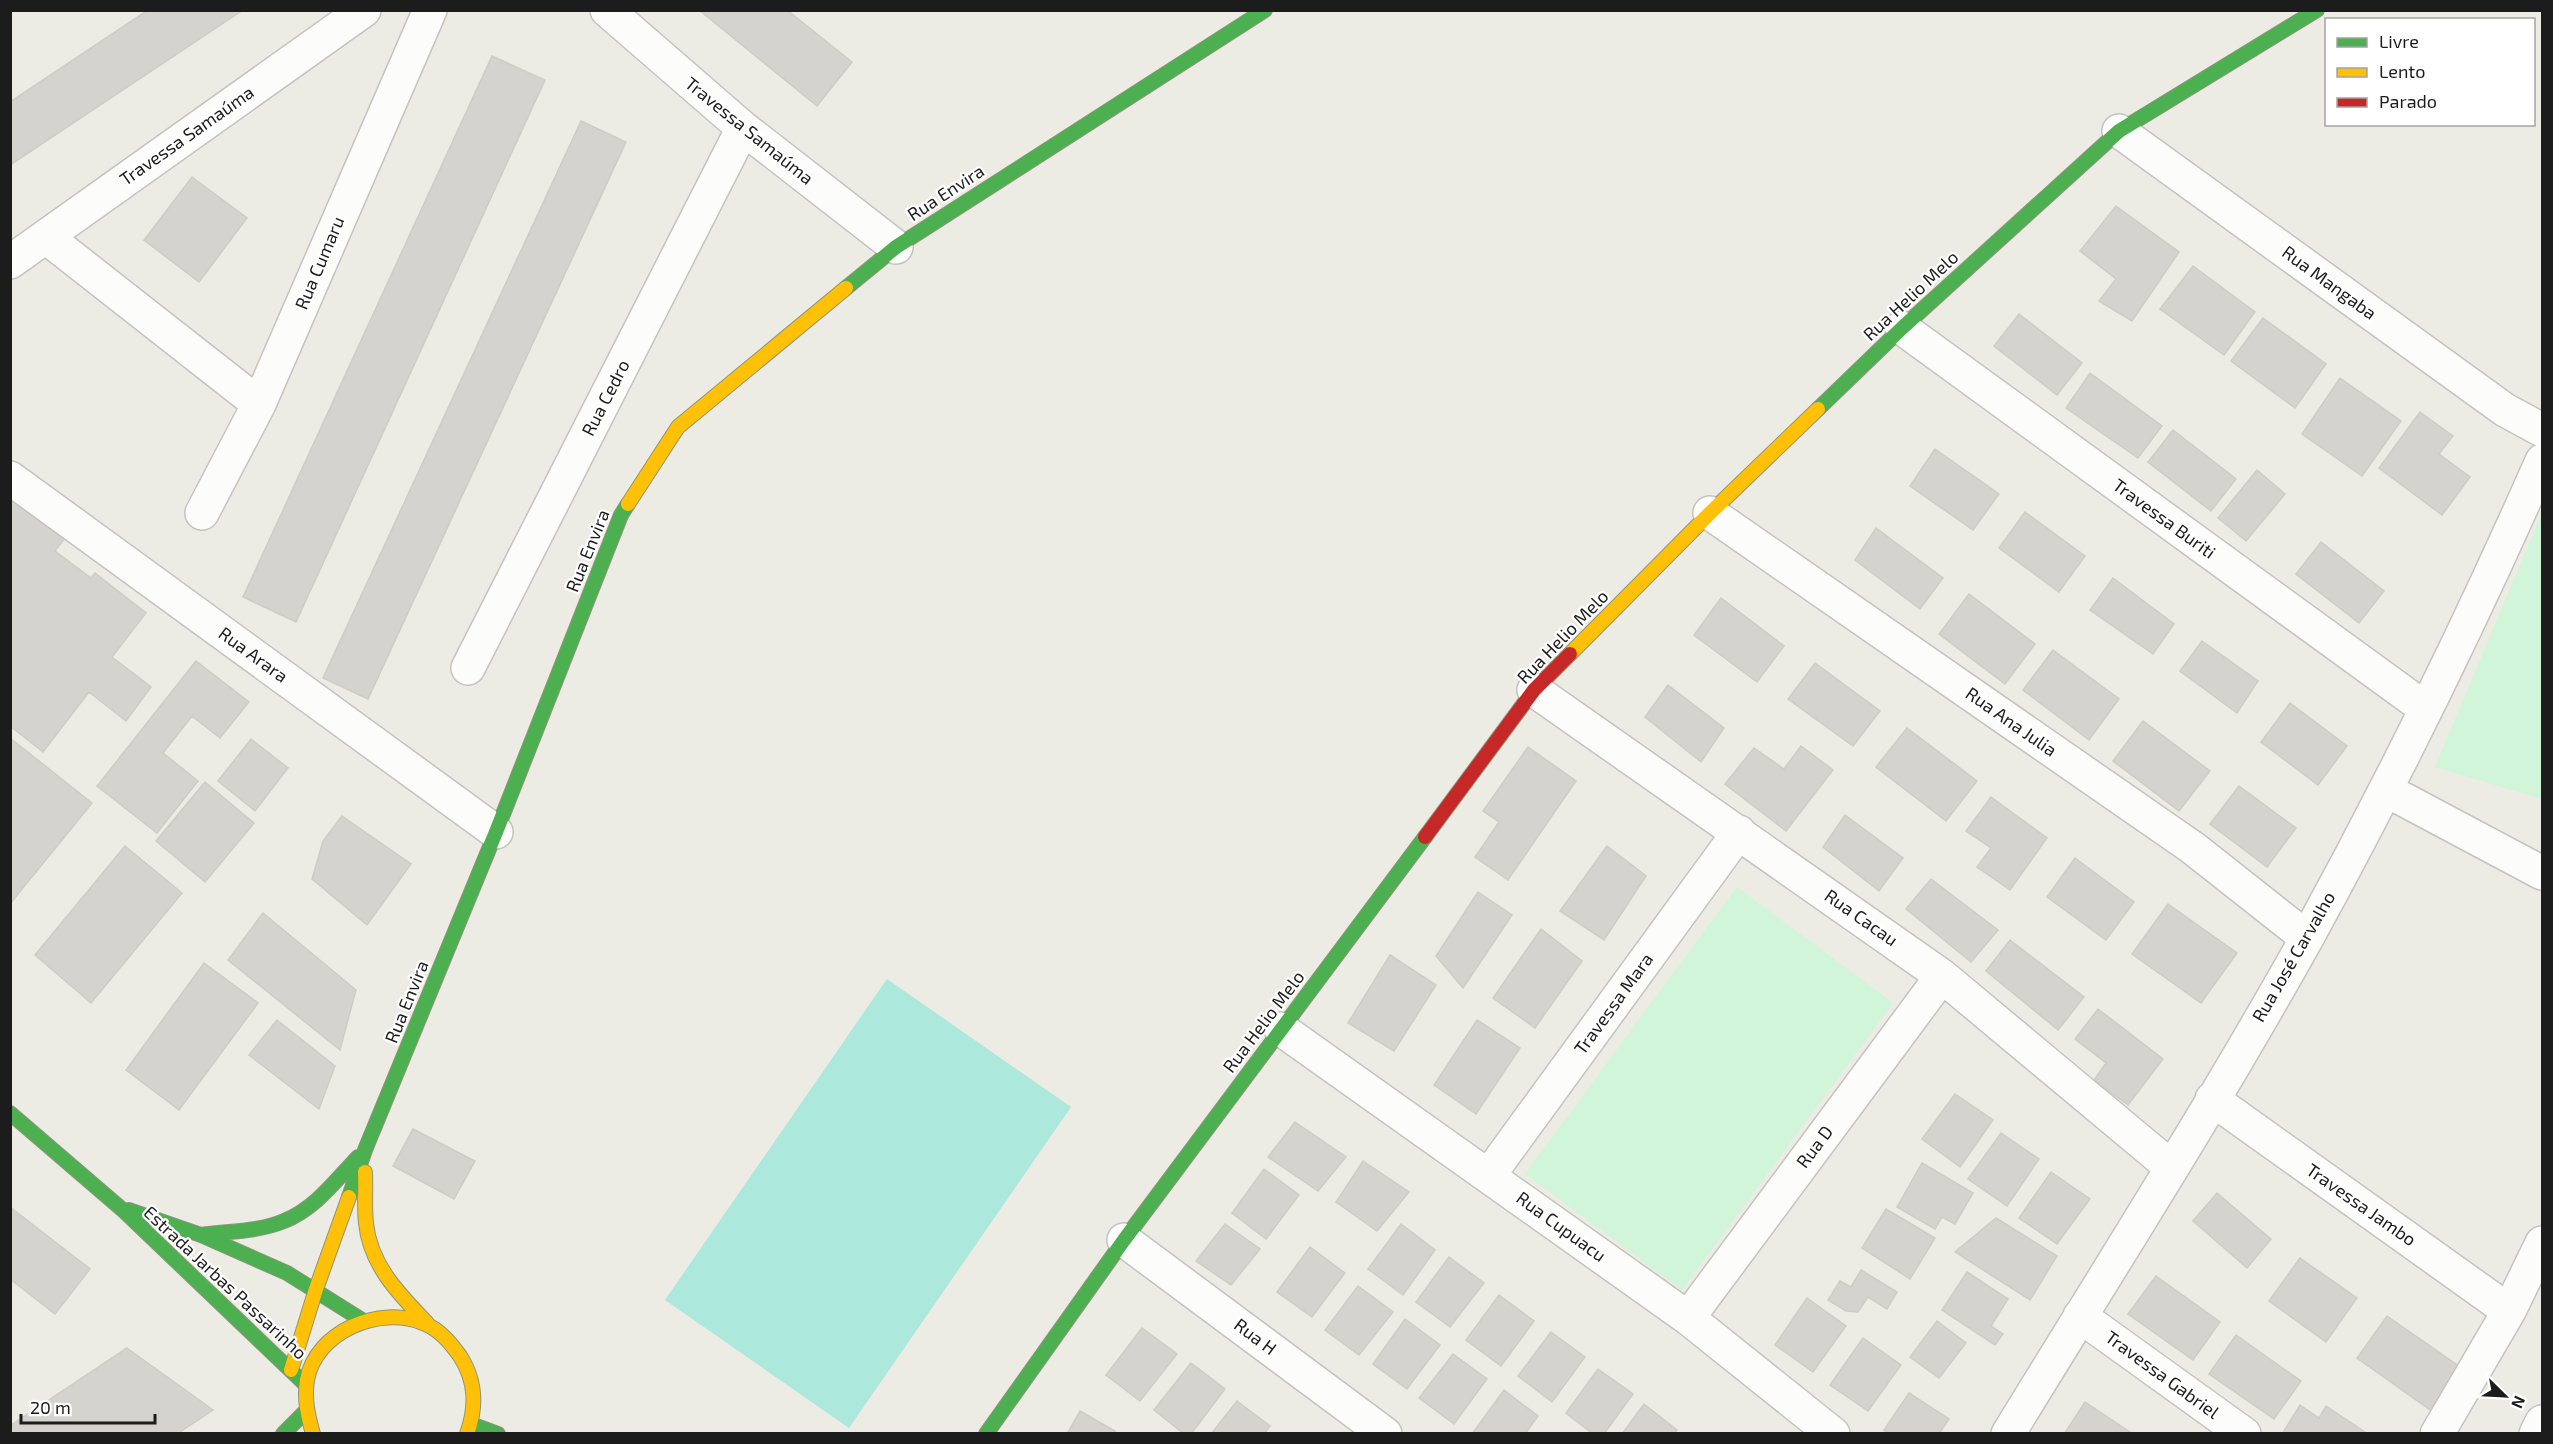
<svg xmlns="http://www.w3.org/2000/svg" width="2553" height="1444" font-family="'Exo 2',sans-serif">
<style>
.park{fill:#d0f5d8}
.pitch{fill:#ace8db}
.building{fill:#d4d3cd;stroke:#cfccc5;stroke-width:1.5}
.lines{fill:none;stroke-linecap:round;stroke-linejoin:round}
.street-casing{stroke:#c4c3c0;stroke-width:36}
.fast-casing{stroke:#8e967c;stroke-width:16}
.slow-casing{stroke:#8e967c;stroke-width:16}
.jam-casing{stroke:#8e967c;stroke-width:16}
.street{stroke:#fcfcfb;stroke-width:33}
.fast{stroke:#4caf50;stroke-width:14}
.slow{stroke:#ffc107;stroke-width:14}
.jam{stroke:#c62828;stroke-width:14}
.labels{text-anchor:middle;stroke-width:4.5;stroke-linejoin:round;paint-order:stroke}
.street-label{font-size:18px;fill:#1c1c1c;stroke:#fff}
</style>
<rect width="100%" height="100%" fill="#ecebe4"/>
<path class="park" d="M 2542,513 L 2542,799 L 2435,767 Z
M 1737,887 L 1893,1003 L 1682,1290 L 1525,1174 Z"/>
<path class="pitch" d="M 887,979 L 1071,1107 L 849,1428 L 665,1300 Z"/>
<path class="building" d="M 148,10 L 243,10 L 10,165 L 10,102 Z
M 699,10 L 787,10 L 852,62 L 817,106 Z
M 492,56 L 545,80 L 296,622 L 243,597 Z
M 581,121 L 626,142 L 368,699 L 323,678 Z
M 192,177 L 247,218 L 199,282 L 144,240 Z
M 2116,206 L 2179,252 L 2132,321 L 2099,301 L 2116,279 L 2080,251 Z
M 2193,266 L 2255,312 L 2224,355 L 2160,309 Z
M 2019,314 L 2082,363 L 2057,395 L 1994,346 Z
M 2263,318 L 2326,364 L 2295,408 L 2231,361 Z
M 2090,373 L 2162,426 L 2138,458 L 2066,408 Z
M 2340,378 L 2401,421 L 2362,476 L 2302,434 Z
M 2420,412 L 2453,436 L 2439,454 L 2470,477 L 2442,515 L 2379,468 Z
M 2173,430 L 2236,479 L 2211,511 L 2148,462 Z
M 1935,449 L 1999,494 L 1973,530 L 1910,486 Z
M 2257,470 L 2285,494 L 2246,541 L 2218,518 Z
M 10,496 L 65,538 L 55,551 L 91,578 L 95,573 L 146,613 L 112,657 L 151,687 L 126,721 L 89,692 L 43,752 L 10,726 Z
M 2025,512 L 2085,556 L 2059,592 L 1999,548 Z
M 1876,528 L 1943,578 L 1920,609 L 1855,560 Z
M 2321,542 L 2384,591 L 2359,623 L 2296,574 Z
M 2113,578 L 2174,624 L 2153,654 L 2090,610 Z
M 1969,594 L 2035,644 L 2005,684 L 1939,634 Z
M 1721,598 L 1784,646 L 1757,682 L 1694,635 Z
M 2202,641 L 2258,681 L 2237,713 L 2180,671 Z
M 2053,650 L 2119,699 L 2089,740 L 2023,690 Z
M 196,661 L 249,702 L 220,738 L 192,716 L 163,753 L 198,781 L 157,833 L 97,786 Z
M 1815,663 L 1880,711 L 1853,746 L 1788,699 Z
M 1668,685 L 1724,728 L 1701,762 L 1645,717 Z
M 2290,703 L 2347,746 L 2318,785 L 2261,742 Z
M 2143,721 L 2210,771 L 2179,811 L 2113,761 Z
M 1907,728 L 1977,781 L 1946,821 L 1876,767 Z
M 10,738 L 92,803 L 10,904 Z
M 251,739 L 288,768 L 255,811 L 218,781 Z
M 1801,746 L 1833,770 L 1786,831 L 1725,784 L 1754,748 L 1784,769 Z
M 1528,747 L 1576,781 L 1508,880 L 1475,857 L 1499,822 L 1483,811 Z
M 205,782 L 254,823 L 205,882 L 156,841 Z
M 2239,786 L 2296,828 L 2267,867 L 2210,824 Z
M 1991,797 L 2047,838 L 2010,890 L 1977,867 L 1991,848 L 1966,831 Z
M 1845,815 L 1903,858 L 1879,891 L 1823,847 Z
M 342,816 L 411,864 L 367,925 L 312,879 L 323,841 Z
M 125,846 L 182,893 L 91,1003 L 35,955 Z
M 1607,846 L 1646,876 L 1604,940 L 1560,911 Z
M 2075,858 L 2134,902 L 2106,940 L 2047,897 Z
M 1931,879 L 1998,930 L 1971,962 L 1906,909 Z
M 1478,892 L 1512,915 L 1463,988 L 1436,956 Z
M 2168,904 L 2237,953 L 2201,1003 L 2132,954 Z
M 263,913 L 356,990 L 340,1050 L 228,960 Z
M 1541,929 L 1582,961 L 1535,1028 L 1493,998 Z
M 2010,940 L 2084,997 L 2058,1030 L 1986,971 Z
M 1390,955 L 1436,985 L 1394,1051 L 1348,1023 Z
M 204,963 L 258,1003 L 179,1110 L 126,1070 Z
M 2098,1009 L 2163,1059 L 2128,1105 L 2094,1080 L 2106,1063 L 2075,1039 Z
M 277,1020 L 335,1066 L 319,1109 L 249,1055 Z
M 1477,1020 L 1520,1048 L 1476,1114 L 1434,1085 Z
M 1955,1094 L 1993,1120 L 1960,1167 L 1922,1139 Z
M 1295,1122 L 1346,1157 L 1318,1191 L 1268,1157 Z
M 413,1129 L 475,1161 L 454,1199 L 393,1166 Z
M 2001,1133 L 2039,1159 L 2007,1206 L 1968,1179 Z
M 1363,1161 L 1409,1192 L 1377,1231 L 1336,1202 Z
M 1922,1163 L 1973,1193 L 1955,1224 L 1942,1217 L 1935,1229 L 1897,1207 Z
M 1264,1169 L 1299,1195 L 1266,1239 L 1232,1213 Z
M 2051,1172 L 2090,1199 L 2057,1244 L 2019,1218 Z
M 2217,1193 L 2271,1239 L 2247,1268 L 2193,1221 Z
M 10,1207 L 90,1269 L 55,1314 L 10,1279 Z
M 1886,1209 L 1935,1238 L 1910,1279 L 1862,1248 Z
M 1996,1218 L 2057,1256 L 2030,1300 L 1955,1252 Z
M 1225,1224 L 1260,1249 L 1231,1285 L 1196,1261 Z
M 1401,1224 L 1435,1250 L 1403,1295 L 1368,1269 Z
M 1310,1247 L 1345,1273 L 1312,1317 L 1277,1292 Z
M 1449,1257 L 1484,1283 L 1450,1327 L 1416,1302 Z
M 2300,1258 L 2357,1298 L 2326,1342 L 2269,1301 Z
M 1861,1270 L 1897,1292 L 1887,1309 L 1868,1297 L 1858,1312 L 1846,1311 L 1828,1300 L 1840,1281 L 1851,1287 Z
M 1967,1272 L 2008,1299 L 1991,1326 L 2003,1334 L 1995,1345 L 1942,1310 Z
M 2156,1276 L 2220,1322 L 2193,1360 L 2128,1314 Z
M 1358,1286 L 1393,1312 L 1359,1355 L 1325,1330 Z
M 1499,1295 L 1534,1321 L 1501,1366 L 1466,1340 Z
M 1807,1298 L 1846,1326 L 1813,1372 L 1775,1345 Z
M 2387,1316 L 2463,1369 L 2433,1412 L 2357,1358 Z
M 1405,1319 L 1440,1345 L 1407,1389 L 1373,1364 Z
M 1937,1321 L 1966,1343 L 1939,1378 L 1910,1357 Z
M 1142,1328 L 1177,1354 L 1140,1401 L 1106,1375 Z
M 1551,1332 L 1585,1357 L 1552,1402 L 1518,1376 Z
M 2236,1335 L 2301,1381 L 2274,1419 L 2209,1374 Z
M 1863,1338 L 1901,1365 L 1868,1411 L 1830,1385 Z
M 127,1348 L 213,1410 L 177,1434 L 10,1434 L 10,1426 Z
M 1453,1354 L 1487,1379 L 1454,1424 L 1419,1398 Z
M 1191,1363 L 1225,1389 L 1191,1434 L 1184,1434 L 1154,1410 Z
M 1598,1369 L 1633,1394 L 1604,1434 L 1593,1434 L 1566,1413 Z
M 1504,1390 L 1538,1416 L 1525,1434 L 1472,1434 Z
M 1909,1393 L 1949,1419 L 1939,1434 L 1889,1434 L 1884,1430 Z
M 1237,1401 L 1270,1426 L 1264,1434 L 1211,1434 Z
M 2085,1402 L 2133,1434 L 2064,1434 Z
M 1644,1404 L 1677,1430 L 1675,1434 L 1622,1434 Z
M 2300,1405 L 2319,1418 L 2326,1406 L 2368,1434 L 2282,1434 Z
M 1080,1411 L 1115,1431 L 1114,1434 L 1067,1434 Z"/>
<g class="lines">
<g class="street-casing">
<path id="street" d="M 607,10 L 743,128 L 896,247
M 2119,131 L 2505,410 L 2542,430
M 46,237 L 259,404
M 10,262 L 364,10
M 1902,328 L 2426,709
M 10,478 L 496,832
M 202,513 L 259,404 L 430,10
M 1710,513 L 2193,848 L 2307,938
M 468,668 L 743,128
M 1534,690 L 1942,976 L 2171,1167
M 2386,790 L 2542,873
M 1281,1029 L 1688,1318 L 1833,1434
M 2212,1099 L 2509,1311
M 1489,1175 L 1739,832
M 1124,1240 L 1385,1434
M 2080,1316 L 2244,1434
M 1688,1318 L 1942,976
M 2008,1434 C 2109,1269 2214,1105 2308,936 C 2393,781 2471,622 2542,461
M 2437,1434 L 2509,1311 L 2542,1243
M 2536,1434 L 2542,1422"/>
</g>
<g class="fast-casing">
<path id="fast" d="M 846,288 L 896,247 L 1265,10
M 1818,409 L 1902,328 L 2119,131 L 2317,10
M 10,1113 L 124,1211 L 305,1384
M 349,1197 L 365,1150 L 496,832 L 621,515 L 628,504
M 129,1210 L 201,1235 L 287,1273 L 362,1320
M 201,1235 C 228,1231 258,1232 284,1221 C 315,1209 336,1180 358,1157
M 471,1424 L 498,1434
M 283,1434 L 306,1411
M 986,1434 L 1124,1240 L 1425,837"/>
</g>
<g class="slow-casing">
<path id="slow" d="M 628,504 L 678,427 L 846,288
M 1570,654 L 1710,513 L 1818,409
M 365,1172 C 366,1189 364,1206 366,1223 C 370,1265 399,1294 427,1323
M 291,1370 L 316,1289 L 349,1197
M 313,1434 C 308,1416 304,1400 307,1380 C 316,1331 380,1305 423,1323 C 439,1329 450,1342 460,1356 C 476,1381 477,1406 467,1434"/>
</g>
<g class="jam-casing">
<path id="jam" d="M 1425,837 L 1534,690 L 1570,654"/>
</g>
<use href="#street" class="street"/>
<use href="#fast" class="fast"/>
<use href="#slow" class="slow"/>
<use href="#jam" class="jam"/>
</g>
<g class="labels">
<g class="street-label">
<text transform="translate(749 131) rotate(39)" y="6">Travessa Samaúma</text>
<text transform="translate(187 136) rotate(-35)" y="6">Travessa Samaúma</text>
<text transform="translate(946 193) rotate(-33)" y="6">Rua Envira</text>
<text transform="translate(320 263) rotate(-67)" y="6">Rua Cumaru</text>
<text transform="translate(2329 283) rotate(36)" y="6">Rua Mangaba</text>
<text transform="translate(1911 296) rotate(-43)" y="6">Rua Helio Melo</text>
<text transform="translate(606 398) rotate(-63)" y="6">Rua Cedro</text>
<text transform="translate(2164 519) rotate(36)" y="6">Travessa Buriti</text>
<text transform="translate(588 551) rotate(-68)" y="6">Rua Envira</text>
<text transform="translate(1563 637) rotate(-46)" y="6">Rua Helio Melo</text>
<text transform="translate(253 655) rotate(36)" y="6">Rua Arara</text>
<text transform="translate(2011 722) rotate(35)" y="6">Rua Ana Julia</text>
<text transform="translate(1861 918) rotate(35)" y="6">Rua Cacau</text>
<text transform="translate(2294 957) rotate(-60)" y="6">Rua José Carvalho</text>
<text transform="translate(407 1002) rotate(-68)" y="6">Rua Envira</text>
<text transform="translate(1614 1004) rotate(-54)" y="6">Travessa Mara</text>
<text transform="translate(1264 1022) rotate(-53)" y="6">Rua Helio Melo</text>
<text transform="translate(1815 1147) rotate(-53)" y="6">Rua D</text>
<text transform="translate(2361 1205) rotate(35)" y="6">Travessa Jambo</text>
<text transform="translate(1561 1227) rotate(36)" y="6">Rua Cupuacu</text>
<text transform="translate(225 1283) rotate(43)" y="6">Estrada Jarbas Passarinho</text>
<text transform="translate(1255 1337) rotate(37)" y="6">Rua H</text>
<text transform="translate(2162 1375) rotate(36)" y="6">Travessa Gabriel</text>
</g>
</g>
<rect width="2553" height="1444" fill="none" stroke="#1c1c1c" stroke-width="24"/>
<rect x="2325" y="18" width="210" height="108" fill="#ffffff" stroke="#a4a4a4" stroke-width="1.5"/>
<rect x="2337" y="38" width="30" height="9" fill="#4caf50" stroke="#a4a4a4" stroke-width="1.5"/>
<text x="2379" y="48" font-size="18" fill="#1c1c1c">Livre</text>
<rect x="2337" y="68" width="30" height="9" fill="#ffc107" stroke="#a4a4a4" stroke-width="1.5"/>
<text x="2379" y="78" font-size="18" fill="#1c1c1c">Lento</text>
<rect x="2337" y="98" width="30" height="9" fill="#c62828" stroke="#a4a4a4" stroke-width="1.5"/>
<text x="2379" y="108" font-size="18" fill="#1c1c1c">Parado</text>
<g transform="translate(2505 1396) rotate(114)" stroke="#ffffff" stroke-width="4.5" paint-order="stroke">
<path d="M0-4.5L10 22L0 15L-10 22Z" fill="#1c1c1c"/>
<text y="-9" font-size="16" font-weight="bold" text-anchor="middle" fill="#1c1c1c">N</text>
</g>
<path d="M21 1414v9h134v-9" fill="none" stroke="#1c1c1c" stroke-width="3"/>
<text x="30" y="1414" font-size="18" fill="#1c1c1c" stroke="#ffffff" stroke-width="4.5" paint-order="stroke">20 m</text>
</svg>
